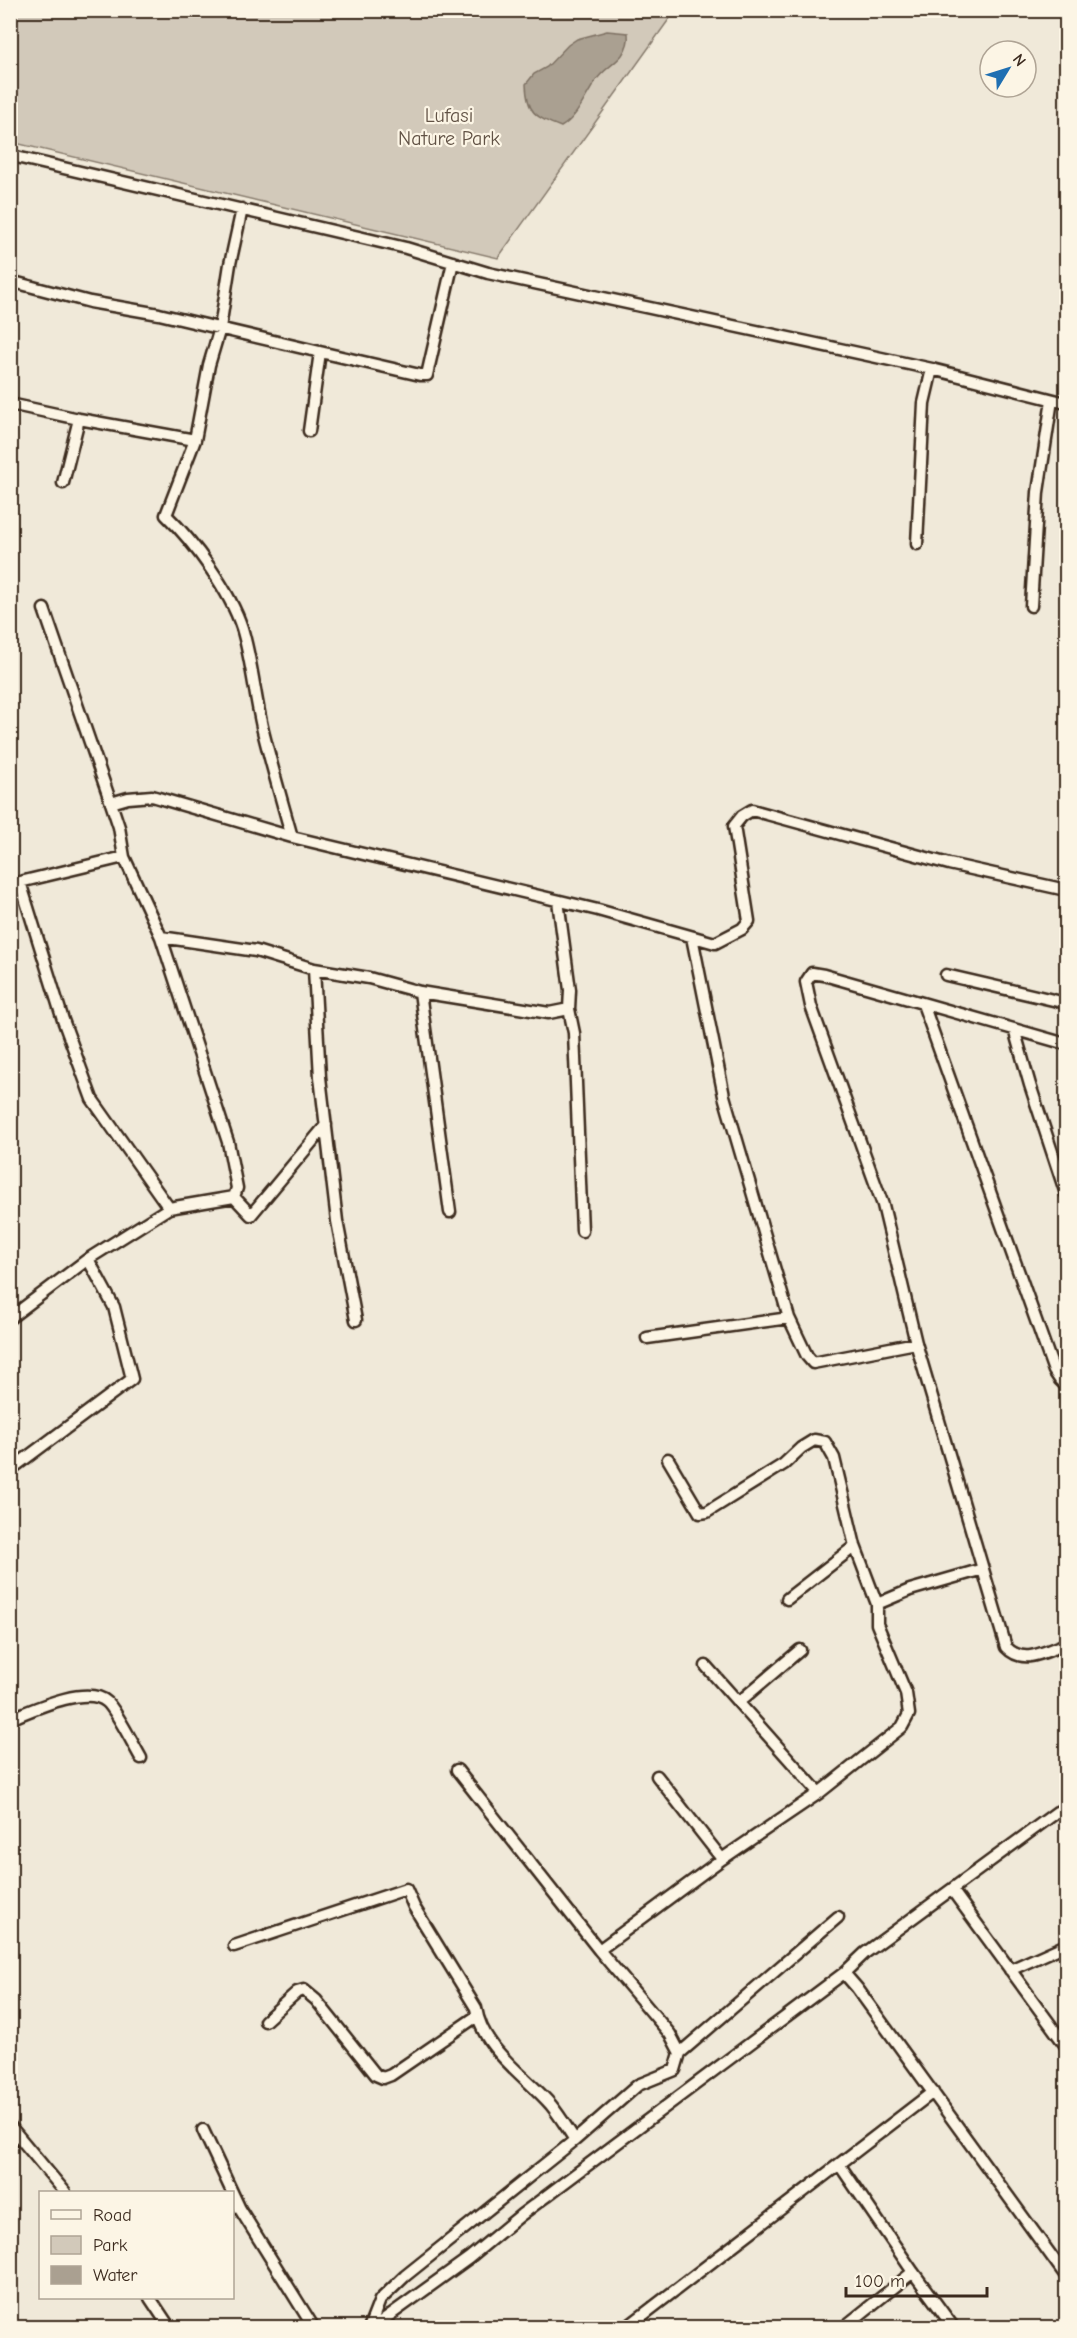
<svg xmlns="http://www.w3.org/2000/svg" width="1077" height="2338" font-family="'Comic Neue',sans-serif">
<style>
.park{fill:#d2c9ba;stroke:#867a6c;stroke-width:1.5}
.water{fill:#aaa091;stroke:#7e7163;stroke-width:1.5}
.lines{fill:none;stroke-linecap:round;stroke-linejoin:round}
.minor-casing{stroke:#3b2a1e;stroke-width:15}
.minor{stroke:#fcf5e5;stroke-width:10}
.labels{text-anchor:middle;stroke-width:4.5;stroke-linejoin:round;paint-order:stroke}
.park-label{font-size:20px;fill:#615245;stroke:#fcf5e5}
</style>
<rect width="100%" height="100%" fill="#f0e9d9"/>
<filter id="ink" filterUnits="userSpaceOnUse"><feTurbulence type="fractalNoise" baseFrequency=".0167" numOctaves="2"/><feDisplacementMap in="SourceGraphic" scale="12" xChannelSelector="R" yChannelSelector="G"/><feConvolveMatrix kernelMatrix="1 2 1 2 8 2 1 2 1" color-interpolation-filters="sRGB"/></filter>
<g filter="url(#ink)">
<path class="park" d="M 11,11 L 675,11 L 498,258 L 11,142 Z"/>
<path class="water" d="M 607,31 L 628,33 C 629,40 626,49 622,55 C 614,65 601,71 595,82 C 585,97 577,118 561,127 C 535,117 527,113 526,84 L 534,74 L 547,67 L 568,45 L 577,39 Z"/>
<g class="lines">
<g class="minor-casing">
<path id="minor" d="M 12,156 L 406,248 L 488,273 L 932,369 L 1066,403
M 242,209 L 230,264 L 220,328 L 209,365 L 195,440 L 166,515 C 194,542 230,591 242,628 C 252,661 255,698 263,731 C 272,767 282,802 292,837
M 10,281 L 90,302 L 159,314 L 320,352 L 309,431
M 320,352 L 420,375 L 427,375 L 453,262
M 10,404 L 79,419 L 195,440
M 63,483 L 79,419
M 917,544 L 924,403 L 932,369
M 1031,606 L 1038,492 L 1052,400
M 111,803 L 128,798 L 152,796 L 292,837 L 598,910 L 715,943 L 742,929 L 749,921 L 734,826 L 742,816 L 752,810 L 949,864 L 1066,890
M 124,857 L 20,882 L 63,1020 L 92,1099 L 169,1208
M 558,901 L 570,990 L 569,1009 L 574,1033 L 582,1231
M 161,937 L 256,951 L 314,969 L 369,978 L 420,992 L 549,1013 L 569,1009
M 692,937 L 724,1096 L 789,1318 L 807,1356 L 813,1363 L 916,1343
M 314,969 L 320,1077 L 337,1221 L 356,1320
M 946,975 L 1066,1003
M 420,992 L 450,1212
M 923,1004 L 1054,1371 L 1060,1380 L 1066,1386
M 1014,1029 L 1030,1085 L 1066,1194
M 1066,1044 L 824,975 L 812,973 L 806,982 L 811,1006 L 883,1205 L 916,1343 L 1006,1647 C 1024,1666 1045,1651 1066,1644
M 234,1197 L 251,1215 L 326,1125
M 10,1318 L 88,1259 L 169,1208 L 234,1197 L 237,1188 L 228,1142 L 161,937 L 124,857 L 119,827 L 111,803 L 44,609
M 647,1338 L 789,1318
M 10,1470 L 132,1379 L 114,1307 L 88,1259
M 787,1599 L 855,1546
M 877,1604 L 910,1590 L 983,1569
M 706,1666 L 819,1793
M 739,1702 L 800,1650
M 10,1719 C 32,1710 87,1684 107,1702 C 116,1710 134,1746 141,1758
M 457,1770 L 599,1950 L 670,2034 L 680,2053
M 657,1776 L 722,1859
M 952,1890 L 1066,2046
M 234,1946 L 406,1889 L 414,1907 L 476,2008 C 482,2049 525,2075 551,2105 C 560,2116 567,2128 575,2140
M 599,1950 L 722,1859 L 819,1793 L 902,1727 L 909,1714 L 906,1693 L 877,1624 L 877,1604 L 855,1546 L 834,1458 L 825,1442 L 814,1440 L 801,1448 L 784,1464 L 707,1512 L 700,1513 L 668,1459
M 1010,1970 L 1066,1945
M 844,1973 L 857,1988 L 1066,2276
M 265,2021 L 297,1992 L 304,1990 L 316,2000 L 376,2075 L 383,2078 L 391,2075 L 477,2016
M 10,2126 L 65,2192
M 203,2130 L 240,2209 L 314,2328
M 839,2164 L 913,2272 L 954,2328
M 150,2298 L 170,2328
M 369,2328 L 380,2300 L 405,2276 L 575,2140 L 638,2085 L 675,2070 L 680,2053 L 838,1917
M 372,2328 L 469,2258 L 521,2215 L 844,1973 L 865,1953 L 1057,1812 L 1066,1808
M 626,2328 L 933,2092
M 843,2328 L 913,2272"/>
</g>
<use href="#minor" class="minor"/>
</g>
</g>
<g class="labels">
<g class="park-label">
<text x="449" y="122">Lufasi<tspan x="449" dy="23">Nature Park</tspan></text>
</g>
</g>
<rect width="1077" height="2338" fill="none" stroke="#fcf5e5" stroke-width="36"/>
<rect x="18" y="18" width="1041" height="2302" fill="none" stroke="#3b2a1e" stroke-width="2" filter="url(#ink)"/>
<rect x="39" y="2191" width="195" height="108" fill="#fcf5e5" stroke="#afa495" stroke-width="1.5"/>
<rect x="51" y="2210" width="30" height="9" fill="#fcf5e5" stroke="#afa495" stroke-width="1.5"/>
<text x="93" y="2221" font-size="18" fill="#3b2a1e">Road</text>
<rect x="51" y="2236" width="30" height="18" fill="#d2c9ba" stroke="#afa495" stroke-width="1.5"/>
<text x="93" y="2251" font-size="18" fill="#3b2a1e">Park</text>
<rect x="51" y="2266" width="30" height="18" fill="#aaa091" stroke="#afa495" stroke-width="1.5"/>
<text x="93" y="2281" font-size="18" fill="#3b2a1e">Water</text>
<g transform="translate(1008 69) rotate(52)"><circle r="28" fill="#fcf5e5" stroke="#afa495" stroke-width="1.5"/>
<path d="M0-4.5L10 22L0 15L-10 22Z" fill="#1f6fb2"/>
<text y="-9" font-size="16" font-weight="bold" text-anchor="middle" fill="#3b2a1e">N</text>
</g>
<path d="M846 2287v9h141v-9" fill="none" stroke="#3b2a1e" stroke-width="3"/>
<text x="855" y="2287" font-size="18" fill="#3b2a1e" stroke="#fcf5e5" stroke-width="4.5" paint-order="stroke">100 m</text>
</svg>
